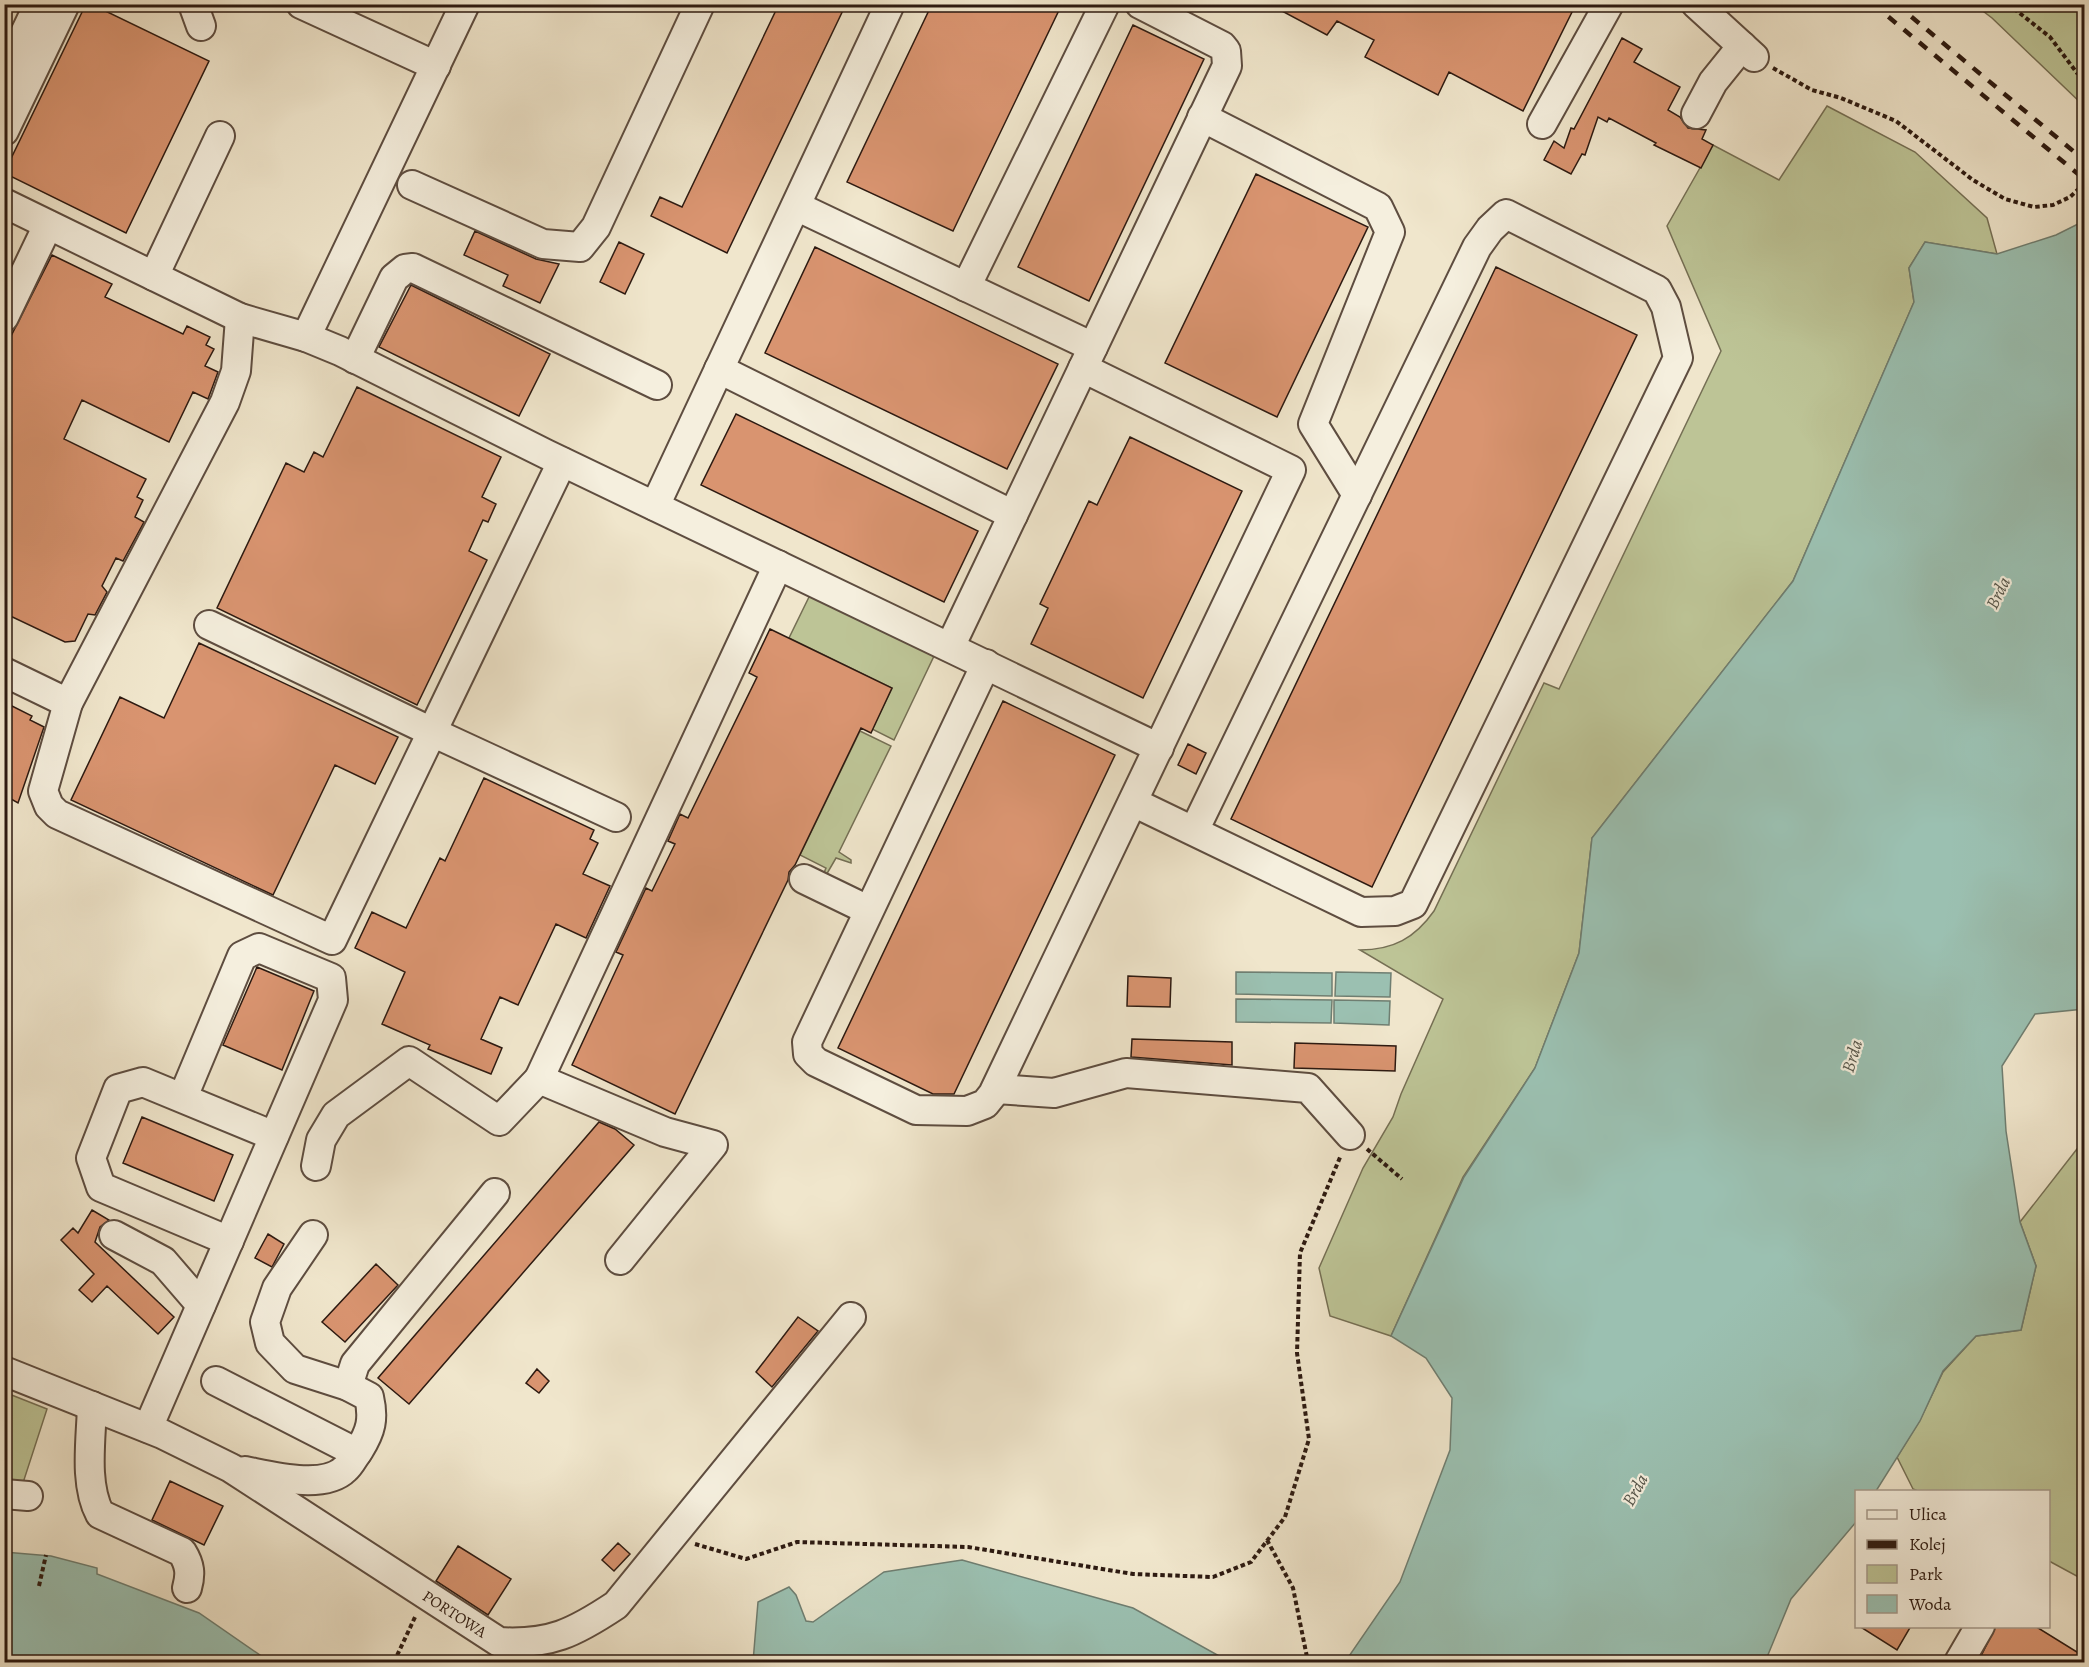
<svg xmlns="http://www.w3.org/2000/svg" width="2089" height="1667" font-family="Alegreya,serif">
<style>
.green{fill:#bdc496;stroke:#756f54;stroke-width:1.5}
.water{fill:#9bc0b1;stroke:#6f7e71;stroke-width:1.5}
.building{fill:#d99470;stroke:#2d1a11;stroke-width:1.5}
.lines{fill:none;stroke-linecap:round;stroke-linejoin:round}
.minor-casing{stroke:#5e4d40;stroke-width:32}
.path{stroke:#2d1a11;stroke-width:4;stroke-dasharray:4.5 3;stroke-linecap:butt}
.minor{stroke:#f5efde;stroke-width:28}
.rail{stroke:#2d1a11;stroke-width:4.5;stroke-dasharray:10 10;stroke-linecap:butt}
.labels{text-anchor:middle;stroke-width:4.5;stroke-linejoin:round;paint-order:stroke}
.street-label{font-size:16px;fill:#2d1a11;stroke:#f5efde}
.water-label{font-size:18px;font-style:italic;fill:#545449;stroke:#f5efde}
</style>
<rect width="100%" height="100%" fill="#f0e6cc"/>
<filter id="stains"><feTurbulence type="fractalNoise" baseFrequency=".00333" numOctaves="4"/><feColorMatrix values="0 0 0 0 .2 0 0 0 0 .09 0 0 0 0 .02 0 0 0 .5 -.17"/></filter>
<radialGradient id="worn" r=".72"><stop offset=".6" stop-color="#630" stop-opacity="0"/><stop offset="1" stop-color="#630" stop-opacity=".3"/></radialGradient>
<path class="green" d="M 1975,5 L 2084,5 L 2084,106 L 1992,18 Z
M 1827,106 L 1915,152 L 1987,218 L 1997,254 L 1925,242 L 1909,268 L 1914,302 L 1793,581 L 1592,838 L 1579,953 L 1535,1068 L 1463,1177 L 1391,1336 L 1330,1316 L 1319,1268 L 1363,1168 L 1393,1117 L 1401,1094 L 1443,999 L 1360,950 C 1393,950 1415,938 1434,911 L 1544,683 L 1559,689 L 1721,351 L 1667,226 L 1713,145 L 1779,180 Z
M 810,595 L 934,656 L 894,740 L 872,729 L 892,688 L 789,638 Z
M 860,731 L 891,746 L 839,852 L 851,860 L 851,863 L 836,858 L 825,877 L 823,875 L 826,868 L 800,855 Z
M 2084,1140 L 2084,1580 L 2049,1561 L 2048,1492 L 1918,1491 L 1913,1489 L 1897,1457 L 1920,1420 L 1943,1372 L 1976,1336 L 2021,1330 L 2036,1266 L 2020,1222 Z
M 4,1392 L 47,1409 L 22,1486 L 5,1484 Z"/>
<path class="water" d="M 2084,221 L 2084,1009 L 2035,1014 L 2002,1066 L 2006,1131 L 2020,1222 L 2036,1266 L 2021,1330 L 1976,1336 L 1943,1371 L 1920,1421 L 1876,1491 L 1856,1492 L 1856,1522 L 1791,1599 L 1765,1662 L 1345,1662 L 1400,1582 L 1450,1450 L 1452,1398 L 1426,1358 L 1391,1336 L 1464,1177 L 1535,1068 L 1579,953 L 1592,838 L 1793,581 L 1914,302 L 1909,268 L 1925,242 L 1997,254 L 2056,235 Z
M 1236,972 L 1332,973 L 1332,996 L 1236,994 Z
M 1336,972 L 1391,973 L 1390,997 L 1335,996 Z
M 1236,999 L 1332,1000 L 1331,1023 L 1236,1022 Z
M 1334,1000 L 1390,1001 L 1389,1025 L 1334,1023 Z
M 4,1552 L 51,1556 L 97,1568 L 97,1574 L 199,1613 L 270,1662 L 5,1662 Z
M 962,1560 L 1133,1608 L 1230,1662 L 753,1662 L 758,1602 L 789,1587 L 796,1595 L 806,1621 L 813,1622 L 884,1572 Z"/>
<path class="building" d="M 86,4 L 91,4 L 209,61 L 126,233 L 4,173 Z
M 779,4 L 846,4 L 727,253 L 651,216 L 660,197 L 682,207 Z
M 932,4 L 1062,4 L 953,231 L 847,182 Z
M 1269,4 L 1576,4 L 1523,111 L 1449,72 L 1438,95 L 1365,57 L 1374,40 L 1337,21 L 1327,35 Z
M 1133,25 L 1204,59 L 1089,301 L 1018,267 Z
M 1622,38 L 1642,49 L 1634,62 L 1680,87 L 1668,110 L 1680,117 L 1688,128 L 1706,130 L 1702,139 L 1713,145 L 1701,168 L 1654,145 L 1656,143 L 1609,118 L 1607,122 L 1598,117 L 1585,155 L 1582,154 L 1571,174 L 1544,160 L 1554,141 L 1564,148 L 1571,128 L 1574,129 Z
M 1256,174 L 1368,227 L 1277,417 L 1165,363 Z
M 475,231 L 536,259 L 559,264 L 540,303 L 503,286 L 508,275 L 464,255 Z
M 619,242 L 644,254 L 625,294 L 600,282 Z
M 815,247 L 1058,364 L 1007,469 L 765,353 Z
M 52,255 L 112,284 L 105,297 L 183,334 L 187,326 L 210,337 L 206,345 L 214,349 L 205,366 L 218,372 L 208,399 L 193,392 L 169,442 L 82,400 L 64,439 L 146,479 L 137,497 L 143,500 L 135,517 L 144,522 L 123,561 L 116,558 L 102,586 L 107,592 L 95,615 L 88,614 L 75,641 L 65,642 L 4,613 L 4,350 Z
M 1496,267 L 1637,335 L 1372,887 L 1231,819 Z
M 411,285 L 550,354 L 519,416 L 379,347 Z
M 357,387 L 501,457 L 482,497 L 496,504 L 488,522 L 483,520 L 469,551 L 487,560 L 417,705 L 217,608 L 286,463 L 304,472 L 314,452 L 323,457 Z
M 736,414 L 978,531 L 944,602 L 701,485 Z
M 1130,437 L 1242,491 L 1143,698 L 1031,644 L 1048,608 L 1040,604 L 1089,501 L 1097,505 Z
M 770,629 L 892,688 L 871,733 L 861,728 L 795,865 L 789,872 L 788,880 L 675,1114 L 572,1065 L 623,955 L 616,952 L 646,888 L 652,891 L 675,844 L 668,841 L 680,814 L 688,818 L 757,677 L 749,673 Z
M 199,643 L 398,737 L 375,784 L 335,765 L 273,895 L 71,800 L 120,697 L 164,718 Z
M 1003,701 L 1115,755 L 954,1094 L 933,1094 L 838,1048 Z
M 4,702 L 32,716 L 30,720 L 44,727 L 18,803 L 4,795 Z
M 1188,744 L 1206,753 L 1196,774 L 1178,765 Z
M 484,778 L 594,830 L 590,839 L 598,843 L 583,874 L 610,886 L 586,938 L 556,924 L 518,1005 L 500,997 L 481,1039 L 502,1048 L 491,1074 L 428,1049 L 430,1045 L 382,1024 L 405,972 L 355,948 L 372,912 L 406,928 L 440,858 L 445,861 Z
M 257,967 L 314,991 L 282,1070 L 223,1045 Z
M 1128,976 L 1171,978 L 1170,1007 L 1127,1006 Z
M 1132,1039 L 1232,1042 L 1232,1065 L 1131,1057 Z
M 1295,1043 L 1396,1046 L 1395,1071 L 1294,1068 Z
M 142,1117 L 233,1155 L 214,1201 L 123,1163 Z
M 599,1122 L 615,1129 L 634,1145 L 409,1404 L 378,1378 Z
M 92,1210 L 109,1220 L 100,1227 L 95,1242 L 174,1317 L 158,1334 L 107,1286 L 92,1302 L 79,1290 L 94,1274 L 61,1240 L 73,1228 L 78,1233 Z
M 268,1234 L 284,1244 L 272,1267 L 255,1258 Z
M 376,1264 L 398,1285 L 345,1342 L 322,1322 Z
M 798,1317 L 818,1331 L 772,1387 L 756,1372 Z
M 537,1369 L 549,1381 L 539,1393 L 526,1383 Z
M 170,1481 L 223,1506 L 204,1545 L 152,1520 Z
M 618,1543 L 630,1554 L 614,1571 L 602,1560 Z
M 458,1546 L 511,1579 L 488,1615 L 436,1581 Z
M 1859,1626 L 1911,1626 L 1897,1650 Z
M 1996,1626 L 2035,1626 L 2085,1657 L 2085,1662 L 1978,1662 Z"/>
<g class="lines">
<g class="minor-casing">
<g id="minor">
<path d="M 193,4 L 201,26"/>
<path d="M 301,4 L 436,66"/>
<path d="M 1696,4 L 1754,57"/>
<path d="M 4,77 L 39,4"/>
<path d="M 1696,114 L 1713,82 L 1742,46"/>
<path d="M 1202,117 L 1378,207 L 1390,232 L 1313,424 L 1357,495"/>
<path d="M 1542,124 L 1609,4"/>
<path d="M 4,131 L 65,4"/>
<path d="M 412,185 L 543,244 L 580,247 L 596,227 L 700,4"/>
<path d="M 4,203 L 240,318 L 306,337 L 340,351 L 546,454 L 1159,748"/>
<path d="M 796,206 L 1093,347"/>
<path d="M 154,276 L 220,136"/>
<path d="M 966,287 L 1105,4"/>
<path d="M 4,317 L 48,225"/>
<path d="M 306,337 L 465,4"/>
<path d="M 355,359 L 394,278 L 405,269 L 413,268 L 657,385"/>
<path d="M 719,369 L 1013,515"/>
<path d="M 655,506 L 890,4"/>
<path d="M 209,625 L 432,732 L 562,462"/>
<path d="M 950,647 L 1227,66 L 1226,51 L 1222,46 L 1140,4"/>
<path d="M 986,664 L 807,1042 L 808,1054 L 816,1062 L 916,1110 L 967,1111 L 985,1104 L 993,1094 L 1291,470 L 1083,368"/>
<path d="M 4,672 L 68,703 L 225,402 L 236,371 L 240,318"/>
<path d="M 68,703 L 43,791 L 49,806 L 57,814 L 332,940 L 432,732 L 616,817"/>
<path d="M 1133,802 L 1361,912 L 1395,911 L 1413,904 L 1678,358 L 1666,307 L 1657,290 L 1506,214 L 1490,229 L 1477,247 L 1194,831"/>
<path d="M 804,879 L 868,910"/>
<path d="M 996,1089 L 1054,1093 L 1126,1073 L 1308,1088 L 1350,1135"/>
<path d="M 316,1166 L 321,1140 L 336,1115 L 409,1061 L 499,1121 L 539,1079"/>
<path d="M 114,1235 L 163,1261 L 201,1305"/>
<path d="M 229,1241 L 101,1187 L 91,1158 L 118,1089 L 143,1082 L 274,1136"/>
<path d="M 620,1260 L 713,1145 L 665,1132 L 539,1079 L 778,565"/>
<path id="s1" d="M 4,1371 L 162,1434 L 231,1468 L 499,1642 C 550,1645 574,1633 616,1605 L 851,1317"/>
<path d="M 216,1381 L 357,1453"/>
<path d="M 348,1386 L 355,1364 L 495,1193"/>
<path d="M 92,1406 C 91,1440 84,1484 100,1514 L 182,1552 C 190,1565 191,1574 187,1588"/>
<path d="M 148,1428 L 333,1000 L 331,978 L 259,948 L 242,956 L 183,1097"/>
<path d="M 245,1471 C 271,1476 324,1490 345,1469 C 351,1464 354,1456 359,1450 C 371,1431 374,1419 369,1397 L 348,1386 L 295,1369 L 270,1343 L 265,1322 L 277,1288 L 313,1235"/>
<path d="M 4,1494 L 28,1496"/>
<path d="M 1959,1662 L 1980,1626"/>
</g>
</g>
<path class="path" d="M 2008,4 L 2050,37 L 2077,73 L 2084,77
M 1773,68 L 1812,90 L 1841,98 L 1896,121 L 1973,180 L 2005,199 L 2034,207 L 2053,205 L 2070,197 L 2084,184
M 1367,1149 L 1402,1179
M 1267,1540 L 1293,1588 L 1308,1662
M 695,1544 L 746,1559 L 797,1542 L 968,1547 L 1133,1574 L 1186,1576 L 1213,1577 L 1251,1562 L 1285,1517 L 1309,1439 L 1297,1353 L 1300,1253 L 1341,1155
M 39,1586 L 46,1555
M 394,1662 L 416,1615"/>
<use href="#minor" class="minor"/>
<path class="rail" d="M 1873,4 L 2084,179
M 1896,4 L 2084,160"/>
</g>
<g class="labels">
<g class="street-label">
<text dy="6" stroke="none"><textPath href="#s1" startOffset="514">PORTOWA</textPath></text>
</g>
<g class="water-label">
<text transform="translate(1998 593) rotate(-64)" y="6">Brda</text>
<text transform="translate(1852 1056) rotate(-73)" y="6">Brda</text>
<text transform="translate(1635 1490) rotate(-61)" y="6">Brda</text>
</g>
</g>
<rect width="2089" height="1667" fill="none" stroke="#f0e6cc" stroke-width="24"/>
<rect x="6" y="6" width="2077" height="1655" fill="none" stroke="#2d1a11" stroke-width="3"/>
<rect x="12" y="12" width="2065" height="1643" fill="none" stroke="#2d1a11" stroke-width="1.5"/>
<rect x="1855" y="1490" width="195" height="138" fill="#f5efde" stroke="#a59a8c" stroke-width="1.5"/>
<rect x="1867" y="1510" width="30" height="9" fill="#f5efde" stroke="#a59a8c" stroke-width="1.5"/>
<text x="1909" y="1520" font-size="18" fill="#2d1a11">Ulica</text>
<rect x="1867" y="1540" width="30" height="9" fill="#2d1a11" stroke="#a59a8c" stroke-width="1.5"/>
<text x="1909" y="1550" font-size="18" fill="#2d1a11">Kolej</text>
<rect x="1867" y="1565" width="30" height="18" fill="#bdc496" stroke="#a59a8c" stroke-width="1.5"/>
<text x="1909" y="1580" font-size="18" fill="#2d1a11">Park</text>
<rect x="1867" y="1595" width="30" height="18" fill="#9bc0b1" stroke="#a59a8c" stroke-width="1.5"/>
<text x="1909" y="1610" font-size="18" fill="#2d1a11">Woda</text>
<rect width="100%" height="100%" filter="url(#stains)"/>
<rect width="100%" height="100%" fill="url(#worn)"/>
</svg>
